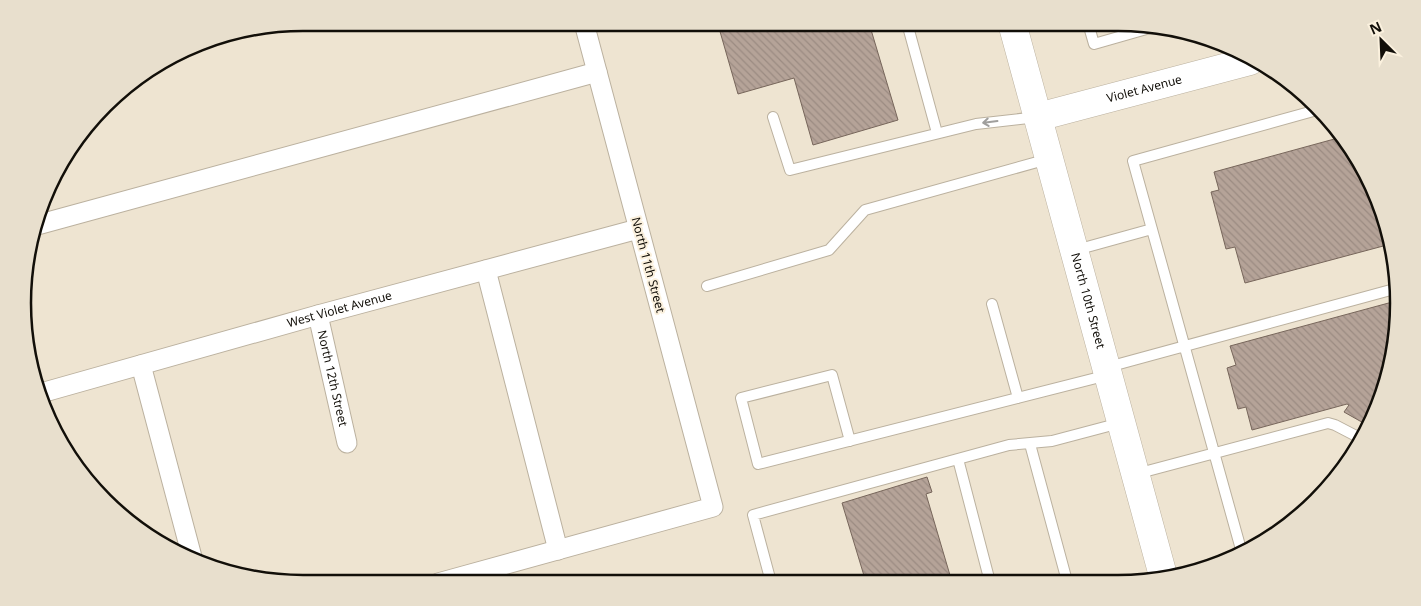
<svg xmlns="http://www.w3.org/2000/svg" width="1421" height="606" font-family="'Noto Sans',sans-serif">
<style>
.building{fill:url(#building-back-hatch);stroke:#77665b}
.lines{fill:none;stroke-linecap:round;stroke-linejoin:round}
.lane-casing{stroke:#bbb19f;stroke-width:12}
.street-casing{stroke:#bbb19f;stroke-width:21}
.secondary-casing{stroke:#bbb19f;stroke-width:29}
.primary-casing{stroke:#bbb19f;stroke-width:29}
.lane{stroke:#fff;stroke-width:10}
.street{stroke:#fff;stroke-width:19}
.secondary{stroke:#fff;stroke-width:28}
.primary{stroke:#fff;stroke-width:28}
.oneway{stroke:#a09f9d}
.labels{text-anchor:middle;stroke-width:4;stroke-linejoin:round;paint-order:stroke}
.street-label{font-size:12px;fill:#120f09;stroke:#fbf1de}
.rim{fill:none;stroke:#120f09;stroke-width:2.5}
</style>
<defs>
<pattern id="building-back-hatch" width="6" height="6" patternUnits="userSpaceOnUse" patternTransform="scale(1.25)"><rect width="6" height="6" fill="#b5a398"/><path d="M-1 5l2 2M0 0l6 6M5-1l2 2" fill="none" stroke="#9b8b82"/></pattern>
</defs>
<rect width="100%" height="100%" fill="#eee4d1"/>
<path class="building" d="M 736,23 L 869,23 L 898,120 L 813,145 L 794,78 L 738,94 L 719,28 Z
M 1338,138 L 1370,179 L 1387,245 L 1245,283 L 1235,247 L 1226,249 L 1211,192 L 1219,190 L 1214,172 Z
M 1396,301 L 1384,393 L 1367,425 L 1344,412 L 1349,405 L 1347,404 L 1252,430 L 1246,407 L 1238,409 L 1227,368 L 1236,365 L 1230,346 Z
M 927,477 L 932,492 L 926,494 L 952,582 L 857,582 L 865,579 L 842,503 Z"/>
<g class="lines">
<g class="lane-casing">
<path id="lane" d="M 907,23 L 937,133
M 1088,23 L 1094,44 L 1150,28
M 773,117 L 790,170 L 976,124 L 1037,117
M 1076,250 L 1152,229
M 707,286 L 829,250 L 865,210 L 1048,159
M 992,304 L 1018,398
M 1108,367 L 1398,288
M 850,441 L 832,375 L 741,398 L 758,464 L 1108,375
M 1030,444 L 1067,581
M 958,459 L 990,582
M 1136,474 L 1328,423 L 1335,425 L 1360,438
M 1242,553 L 1133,161 L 1317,110
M 771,582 L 753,515 L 1009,445 L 1052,441 L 1120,423"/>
</g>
<g class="street-casing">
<g id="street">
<path d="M 37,225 L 597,72"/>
<path d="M 486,270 L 558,550"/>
<path id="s1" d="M 318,315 L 347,443"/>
<path d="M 141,365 L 192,557"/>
<path id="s2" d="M 41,393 L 318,315 L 638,229"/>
<path d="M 438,583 L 713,507 L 584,23"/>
</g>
</g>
<g class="secondary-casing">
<g id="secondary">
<path id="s3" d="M 1038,117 L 1250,61"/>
</g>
</g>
<g class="primary-casing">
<g id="primary">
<path id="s4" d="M 1012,23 L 1164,579"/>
</g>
</g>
<use href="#lane" class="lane"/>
<use href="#street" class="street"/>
<use href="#secondary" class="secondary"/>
<use href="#primary" class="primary"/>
</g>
<defs><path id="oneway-shaft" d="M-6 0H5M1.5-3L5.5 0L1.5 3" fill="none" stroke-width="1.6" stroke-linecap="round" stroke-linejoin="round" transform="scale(1.25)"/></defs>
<use class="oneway" href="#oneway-shaft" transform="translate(990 122) rotate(173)"/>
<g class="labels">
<g class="street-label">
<text dy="4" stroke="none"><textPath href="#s3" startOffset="110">Violet Avenue</textPath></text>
<text transform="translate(648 265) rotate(75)" y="4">North 11th Street</text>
<text dy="4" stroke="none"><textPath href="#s4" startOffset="288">North 10th Street</textPath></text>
<text dy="4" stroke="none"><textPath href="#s2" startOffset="310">West Violet Avenue</textPath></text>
<text dy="4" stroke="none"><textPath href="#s1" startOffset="65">North 12th Street</textPath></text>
</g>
</g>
<path d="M0 0H1421V606H0ZM303 31H1118A272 272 0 0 1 1390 303V303A272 272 0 0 1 1118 575H303A272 272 0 0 1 31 303V303A272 272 0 0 1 303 31Z" fill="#e8dfcd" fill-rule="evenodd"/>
<path class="rim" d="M303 31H1118A272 272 0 0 1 1390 303V303A272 272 0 0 1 1118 575H303A272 272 0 0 1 31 303V303A272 272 0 0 1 303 31Z"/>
<g transform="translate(1381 40) rotate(336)" stroke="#fbf1de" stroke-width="4" paint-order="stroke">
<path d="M0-4L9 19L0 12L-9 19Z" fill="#120f09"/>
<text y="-8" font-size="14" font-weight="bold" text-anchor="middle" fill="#120f09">N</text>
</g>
</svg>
